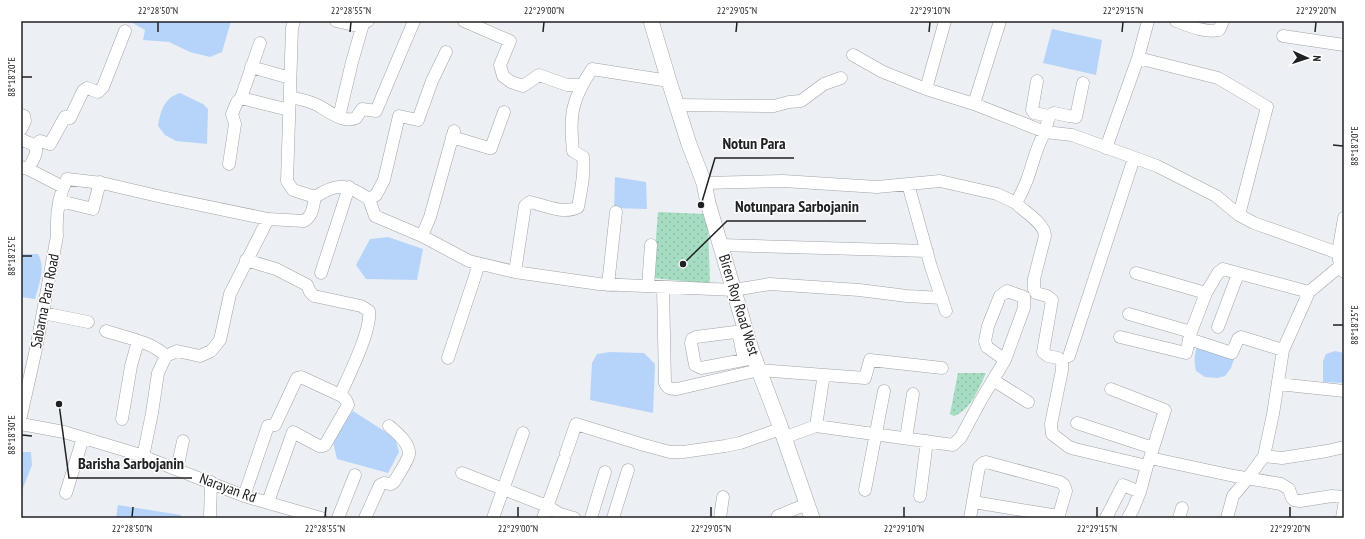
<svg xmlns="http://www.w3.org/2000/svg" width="1365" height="539" font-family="'PT Sans Narrow',sans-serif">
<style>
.green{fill:url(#green-dots)}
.water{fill:#b6d4f9}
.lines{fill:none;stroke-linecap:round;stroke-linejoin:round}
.minor-casing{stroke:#a0a3a8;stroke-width:13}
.major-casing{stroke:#a0a3a8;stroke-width:16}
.minor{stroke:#fff;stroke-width:12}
.major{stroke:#fff;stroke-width:15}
.ticks{fill:none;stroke:#202123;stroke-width:1.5}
.labels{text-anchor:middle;stroke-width:3;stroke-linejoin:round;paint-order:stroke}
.street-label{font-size:15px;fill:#202123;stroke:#fff}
.leader{fill:none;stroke:#202123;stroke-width:1.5}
.callout-dot{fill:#202123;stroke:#fff;stroke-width:1.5}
.callout-label{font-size:16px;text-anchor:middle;font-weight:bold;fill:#202123;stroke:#fff;stroke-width:3;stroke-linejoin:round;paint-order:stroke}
.neatline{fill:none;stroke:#202123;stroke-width:1.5}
.ticks-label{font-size:10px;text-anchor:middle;fill:#202123}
</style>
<defs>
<pattern id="green-dots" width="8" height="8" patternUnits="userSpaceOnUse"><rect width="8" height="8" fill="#a6dcc2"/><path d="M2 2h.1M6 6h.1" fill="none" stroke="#8fbca6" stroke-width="1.8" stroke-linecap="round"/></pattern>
</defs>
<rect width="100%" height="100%" fill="#eceff4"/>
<path class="green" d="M 658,212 L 705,214 L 708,222 L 710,284 L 653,278 Z
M 958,373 L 986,373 C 979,388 971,410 954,416 L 950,414 Z"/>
<path class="water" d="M 129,21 L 231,21 L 222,52 L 210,57 L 190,52 L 169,42 L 143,40 L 145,30 Z
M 1052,29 L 1102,40 L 1096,75 L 1043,63 Z
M 180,93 L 203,104 L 208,109 L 207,144 L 176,141 L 165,135 L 158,126 C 161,110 164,98 180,93 Z
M 615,177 L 646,182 L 647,209 L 614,208 Z
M 388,237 L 423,249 L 417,280 L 366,279 L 356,265 L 370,239 Z
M 21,254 L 38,254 C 46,268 39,284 35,299 L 21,297 Z
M 1198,344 L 1234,359 L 1231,368 L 1225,376 L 1217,378 L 1205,377 L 1196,371 C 1194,361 1194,354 1198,344 Z
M 1335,351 L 1344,353 L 1344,383 L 1323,382 L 1323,361 L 1326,354 Z
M 610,352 L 644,353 L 655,364 L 653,413 L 590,400 L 592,363 L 597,354 Z
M 353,411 L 395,438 L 399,452 L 388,473 L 337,459 L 332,438 Z
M 21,452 L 31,452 L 32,465 L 21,493 Z
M 118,505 L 181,515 L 181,518 L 116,518 Z"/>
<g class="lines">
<g class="minor-casing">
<path id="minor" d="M 294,21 L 292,28 L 287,181 L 293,190 L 315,197 C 338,182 347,184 369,199 L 376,195 L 384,180 L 399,116 L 418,120 L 432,81 L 446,52
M 336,21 L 358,26 L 368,21
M 464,21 L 510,41 L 500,65 L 503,76 L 511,82 L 523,86 L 539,75 L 567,85 L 582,85
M 945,21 L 926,89 L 974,104 L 1045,132 L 1049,116 L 1034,113 L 1032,110 L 1037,81
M 1148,21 L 1138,58 L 1218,78 L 1267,107 L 1239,215
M 1176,21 C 1190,26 1204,33 1219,30 L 1223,21
M 1283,36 L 1344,45
M 260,43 L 241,98 L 289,110
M 853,55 L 883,72 L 926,89
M 251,67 L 290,78
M 290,97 C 298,99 307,100 315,104 C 327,109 341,124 356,118 L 362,109 L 376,111 L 414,21
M 974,104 L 1000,21
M 677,105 L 774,106 L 789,102 L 801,101 L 824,84 L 841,78
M 21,115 L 24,116 L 25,121 L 21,129
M 1049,116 L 1054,113 L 1069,116 L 1076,117 L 1083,83
M 339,117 L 352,62 L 363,24
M 452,137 L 489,148 L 491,148 L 504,112
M 21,139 C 25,142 29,142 33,145 C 41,150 31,163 28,169
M 35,146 L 40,141 L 50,144 L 65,117 L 70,118 L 83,91 L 87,88 L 98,92 L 103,87 L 125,31
M 1106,148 L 1138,58
M 229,164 L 235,124 L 232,114 L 237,102 L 241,98
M 21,167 L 28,169 L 63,187
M 704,183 L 783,181 L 877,187 L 940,181 L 997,194 L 1016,203 C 1020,196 1024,188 1027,180 C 1033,164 1036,147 1045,132 L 1072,135 L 1157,166 L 1216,196 L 1239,215 L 1254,223 L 1338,253
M 908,184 L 931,267 L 946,311
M 369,199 L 375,216 L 422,236 L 469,261 L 515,272 L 599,284 L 734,290 L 770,284 L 859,290 L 907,296 L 942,298
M 60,201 L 93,209 L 100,182
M 1016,203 C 1024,212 1045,223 1045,236 L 1034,279 L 1034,289 L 1036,293 L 1047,296 L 1052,300 L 1043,352 L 1048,356 L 1058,358 L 1062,363 L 1062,370 L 1051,424 L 1052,434 L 1069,447 L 1075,449 L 1147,466
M 422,236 L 430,217 L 454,131
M 721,245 L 927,251
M 246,260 L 276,269 L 307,285 L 310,292 L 314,296 L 361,306 L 369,311 C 372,330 348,377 340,395
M 1339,260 L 1338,253 L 1344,218
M 515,272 L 525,206 L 530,202 C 544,205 564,215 578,207 C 581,191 585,173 583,157 L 573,151 C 569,115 572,99 592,69 L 669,81
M 321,273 L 349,187
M 608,285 L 616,212
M 648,286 L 651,245
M 663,287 L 665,383 C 668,389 671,389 677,389 L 759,370 L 865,378 L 870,360 L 942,368
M 1206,293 L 1218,273 L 1223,269 L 1309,292
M 43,313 L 88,322
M 1129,314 L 1191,332
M 1218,327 L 1238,274
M 106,331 C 127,338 150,341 166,356
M 1120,337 L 1186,353 L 1191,332 L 1206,293 L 1136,273
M 1189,339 L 1232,353 L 1238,339 L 1241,337 L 1283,350
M 1069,356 L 1134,158
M 448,358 L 479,264
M 744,360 L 739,336 L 735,332 L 696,337 L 692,339 L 691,343 L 695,365 L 701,368 L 749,359 L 754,358
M 993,380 L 1028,402
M 1278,384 L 1344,391
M 1111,389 L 1165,410 L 1150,458
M 21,416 L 36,349 L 57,236 C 56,218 58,196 67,179 L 102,183 L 162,197 L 268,219
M 122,419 L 131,366 L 138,341
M 1077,423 L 1153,448
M 21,424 L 64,432 L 137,454 L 244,496 L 321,518
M 816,426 L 823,380
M 783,438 L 816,426 L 953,445 L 961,437 L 981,400 L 1005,360 L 1024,308 L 1024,297 L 1007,291 L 1000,296 L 988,326 L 985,341 L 987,347 L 1005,360
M 906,438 L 913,394
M 566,453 L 576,424 L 644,445 L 670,452 L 683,452 L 725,446 L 740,443 L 780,429
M 1264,456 L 1282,458 L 1327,451 L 1344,447
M 143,457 L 152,413 L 158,373 L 166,356 L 177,351 L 200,356 L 211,351 L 220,340 L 230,294 L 268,219 L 304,221 C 313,216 313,206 315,197
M 177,469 L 183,441
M 462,473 L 547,506 L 560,514 L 574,518
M 865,490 L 884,391
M 66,493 L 83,438
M 244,496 L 268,426 L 275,425 L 297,378 L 301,377 L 342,396 L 346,400 L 348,405 L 325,445 L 322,446 L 319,446 L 293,432 L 268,502
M 920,496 L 927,441
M 973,502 L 1059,516
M 210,518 L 211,482
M 338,518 L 355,475
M 365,518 L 380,485 L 384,483 L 391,484 L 394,482 C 398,475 408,461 409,454 C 410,443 396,432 389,426
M 493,518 L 523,433
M 543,518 L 564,460
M 591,518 L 605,472
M 613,518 L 628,470
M 720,518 L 723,497
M 777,518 L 778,516 L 807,504
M 970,518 L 979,467 L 983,463 L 986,462 L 1060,482 L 1064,485 L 1066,491 L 1058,518
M 1106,518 L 1123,485 L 1140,492 L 1147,466 L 1150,458 L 1234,476 L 1281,484 L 1289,489 L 1292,498 L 1294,500 L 1300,501 L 1332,496 L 1344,497
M 1128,518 L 1133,509 L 1140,492
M 1179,518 L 1182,508
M 1227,518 L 1233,496 L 1248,478 L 1264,456 L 1273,414 L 1283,350 L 1309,292 L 1339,267 L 1344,272
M 1342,518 L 1344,506"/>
</g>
<g class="major-casing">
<path id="major" d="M 651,21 L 669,81 L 689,144 L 704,183 L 708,203 L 752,352 L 779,423 L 812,518"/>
</g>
<use href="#minor" class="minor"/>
<use href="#major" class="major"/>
</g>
<path class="ticks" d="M 158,32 L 158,22M 350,32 L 351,22M 543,32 L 544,22M 736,32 L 737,22M 929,32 L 930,22M 1122,32 L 1123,22M 1315,32 L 1316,22M 22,77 L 32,77M 1333,145 L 1343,146M 22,256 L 32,256M 1333,325 L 1343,325M 22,435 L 32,436M 132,517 L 133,507M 325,517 L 326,507M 518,517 L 518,507M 711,517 L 711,507M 904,517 L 904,507M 1097,517 L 1097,507M 1290,517 L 1290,507"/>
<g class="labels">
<g class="street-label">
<text transform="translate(45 301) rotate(-79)" y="5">Sabarna Para Road</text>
<text transform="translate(739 305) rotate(73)" y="5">Biren Roy Road West</text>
<text transform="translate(228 488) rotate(20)" y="5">Narayan Rd</text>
</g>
</g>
<path class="leader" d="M701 205L715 158H794M683 264L727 221H866M59 404L69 478H192"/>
<g class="callout-dot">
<circle cx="701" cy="205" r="4"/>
<circle cx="683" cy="264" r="4"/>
<circle cx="59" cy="404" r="4"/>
</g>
<g class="callout-label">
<text x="754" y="149">Notun Para</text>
<text x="797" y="212">Notunpara Sarbojanin</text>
<text x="131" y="469">Barisha Sarbojanin</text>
</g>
<rect width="1365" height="539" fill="none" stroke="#ffffff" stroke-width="44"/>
<g transform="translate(1307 58) rotate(93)" stroke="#ffffff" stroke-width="3" paint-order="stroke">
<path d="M0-3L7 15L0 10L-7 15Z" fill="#202123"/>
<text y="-6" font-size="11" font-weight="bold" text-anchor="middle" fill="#202123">N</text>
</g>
<rect x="22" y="22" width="1321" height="495" class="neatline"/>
<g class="ticks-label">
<text x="158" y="14">22°28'50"N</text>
<text x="351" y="14">22°28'55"N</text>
<text x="544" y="14">22°29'00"N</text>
<text x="737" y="14">22°29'05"N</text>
<text x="930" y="14">22°29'10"N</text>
<text x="1123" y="14">22°29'15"N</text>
<text x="1316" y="14">22°29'20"N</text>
<text transform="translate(11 77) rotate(-90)" y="4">88°18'20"E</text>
<text transform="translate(1354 146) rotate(-90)" y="4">88°18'20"E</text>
<text transform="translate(11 256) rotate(-90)" y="4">88°18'25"E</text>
<text transform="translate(1354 325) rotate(-90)" y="4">88°18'25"E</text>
<text transform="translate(11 435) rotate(-90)" y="4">88°18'30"E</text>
<text x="132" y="532">22°28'50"N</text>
<text x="325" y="532">22°28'55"N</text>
<text x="518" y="532">22°29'00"N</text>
<text x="711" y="532">22°29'05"N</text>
<text x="904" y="532">22°29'10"N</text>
<text x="1097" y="532">22°29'15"N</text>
<text x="1290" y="532">22°29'20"N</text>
</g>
</svg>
